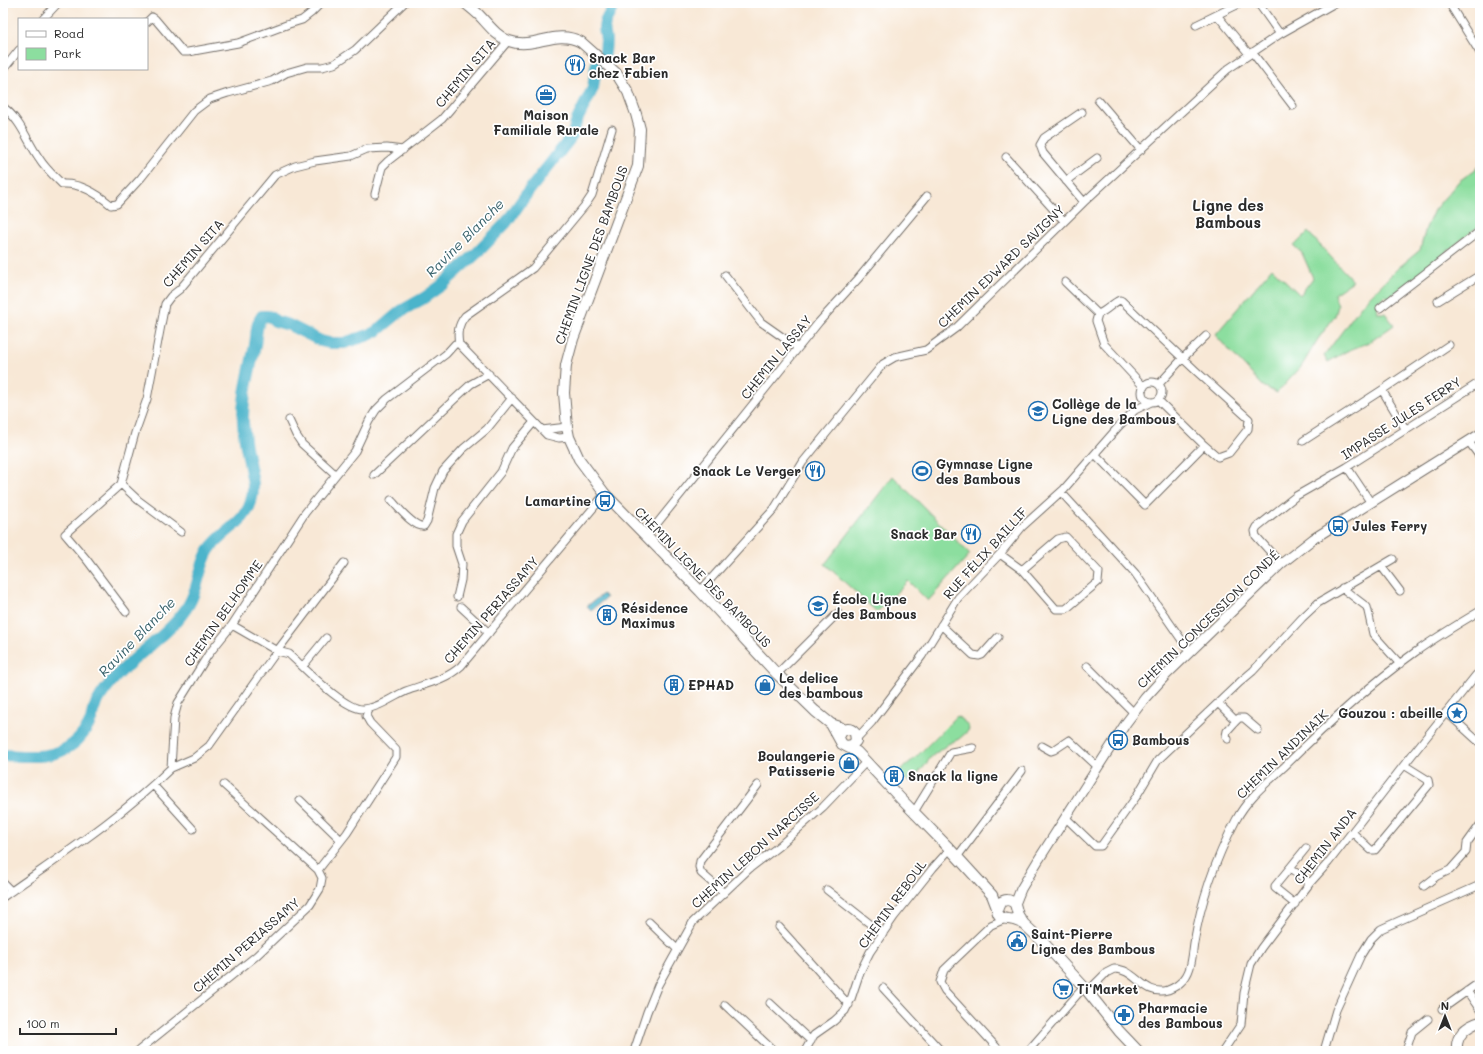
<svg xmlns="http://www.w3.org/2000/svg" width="1483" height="1054" font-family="Mali,sans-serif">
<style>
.green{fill:#8cde9f;stroke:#5c8465}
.water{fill:#4cb4cb;stroke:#3c707b}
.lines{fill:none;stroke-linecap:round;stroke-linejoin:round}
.river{stroke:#4cb4cb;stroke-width:12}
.minor-casing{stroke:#736d67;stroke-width:9}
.tertiary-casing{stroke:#736d67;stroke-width:11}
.secondary-casing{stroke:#736d67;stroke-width:12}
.minor{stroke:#fff;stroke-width:7}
.tertiary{stroke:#fff;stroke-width:9}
.secondary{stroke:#fff;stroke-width:10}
.labels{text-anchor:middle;stroke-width:3.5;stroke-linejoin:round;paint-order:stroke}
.poi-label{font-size:13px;font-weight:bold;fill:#2b2b2b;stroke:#fff;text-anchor:start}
.street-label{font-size:13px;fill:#2b2b2b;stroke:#fff}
.water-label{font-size:14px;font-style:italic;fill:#38626b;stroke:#fff}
.quarter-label{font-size:15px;font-weight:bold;fill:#2b2b2b;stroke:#fff}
</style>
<rect width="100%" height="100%" fill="#fff"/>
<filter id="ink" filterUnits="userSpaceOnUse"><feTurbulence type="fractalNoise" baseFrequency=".025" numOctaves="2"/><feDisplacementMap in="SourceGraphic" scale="8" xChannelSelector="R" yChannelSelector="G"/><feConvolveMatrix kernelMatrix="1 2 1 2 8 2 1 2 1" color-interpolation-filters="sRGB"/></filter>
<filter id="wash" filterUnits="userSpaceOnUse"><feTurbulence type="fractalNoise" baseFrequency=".012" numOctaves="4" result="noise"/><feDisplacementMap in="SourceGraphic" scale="16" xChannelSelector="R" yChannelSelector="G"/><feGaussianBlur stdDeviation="0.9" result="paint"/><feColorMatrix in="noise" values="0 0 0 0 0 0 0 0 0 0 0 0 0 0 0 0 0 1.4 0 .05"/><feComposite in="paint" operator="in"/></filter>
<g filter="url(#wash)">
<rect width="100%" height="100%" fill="#f8e8d6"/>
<path class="green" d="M 1480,166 L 1480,225 L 1389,298 L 1385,295 L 1377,303 L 1378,313 L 1385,313 L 1394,325 L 1370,342 L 1347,351 L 1328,362 L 1324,356 L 1363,303 L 1397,269 L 1420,250 L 1426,228 L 1434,210 L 1459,181 Z
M 1308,232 L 1353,281 L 1334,294 L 1338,306 L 1335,316 L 1318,339 L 1301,367 L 1277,393 L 1263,386 L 1215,335 L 1272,268 L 1300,295 L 1313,278 L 1302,253 L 1294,246 Z
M 893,476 L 970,554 L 928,601 L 908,581 L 877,612 L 825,564 Z
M 957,716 L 968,725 L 969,730 L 959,739 L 948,744 L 931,757 L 923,768 L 909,782 L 901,774 L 900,770 L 915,758 Z"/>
<path class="water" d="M 603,594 L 606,598 L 591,610 L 587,606 Z"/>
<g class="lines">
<path class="river" d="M 3,755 C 27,756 53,760 73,744 C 80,739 88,728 91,720 C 92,717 92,714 93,711 C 97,701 105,689 113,680 C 136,653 171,635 189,604 C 199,587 199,566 209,550 C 222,530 248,523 252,497 C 255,484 251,475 249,462 C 246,449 244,436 243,423 C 242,397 250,371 255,345 C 257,335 255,325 262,316 L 266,316 L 271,317 L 275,321 L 289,325 L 321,341 L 329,343 L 344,343 L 369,335 L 377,331 L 401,311 L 424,298 L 442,285 L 477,253 L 506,223 L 528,192 L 572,136 L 577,120 L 593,88 L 596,66 L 598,60 L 605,53 L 606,40 L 604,28 L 605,22 L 615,3"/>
</g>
</g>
<g filter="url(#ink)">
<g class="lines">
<g class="minor-casing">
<path id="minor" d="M 1258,3 L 1280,34
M 1449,3 L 1480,53
M 1217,15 L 1249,54
M 43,19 L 58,3
M 147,22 L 152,17 L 155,19 L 183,52 L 188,52 L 238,43 L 289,24 L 302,20 L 311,13 L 321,3
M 1196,25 L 1241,3
M 1252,52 L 1293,106
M 3,70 L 19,50
M 1098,100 L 1141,150
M 3,107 C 21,120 27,141 39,158 C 45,168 54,176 62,184 C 80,183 98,194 111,205 L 117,204 L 141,178 L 194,111 L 210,99 L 228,93 L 272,81 L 286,73 L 307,67 L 322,67 L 334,64 L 355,50 L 404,3
M 1082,112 L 1044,138 L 1040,145 L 1043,153 L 1084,202
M 1006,157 L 1064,221
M 1066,181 L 1097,158
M 375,194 L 382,167 L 388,161 L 442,119 L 508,41
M 725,275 L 761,322 L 798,348
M 1065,282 L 1098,314
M 1438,301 L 1480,275
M 1380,308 L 1480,231
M 1098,314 C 1107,311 1112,303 1120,300 L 1122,301 L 1195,370 L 1249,419 L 1248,429 L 1229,453 L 1218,457 L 1204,445 L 1158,400
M 1098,314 L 1096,321 L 1104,344 L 1144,387
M 459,344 C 457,333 458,325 465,316 L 533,268 L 586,204 L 592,195 L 612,129
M1142 392a10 10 0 1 1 20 0a10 10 0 1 1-20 0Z
M 1159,384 L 1183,358 L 1206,336
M 289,420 L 296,435 L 302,444 L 335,474
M 542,430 L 567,427
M 1406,430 L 1382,390 L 1449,345
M 1303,441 L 1382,390
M 1469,442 L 1480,457
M 1095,454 L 1145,505 L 1204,445
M 1347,467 L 1371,503
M 374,475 L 459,395 L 471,384 L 489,374
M 121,484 L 138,500 L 181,532
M 1061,492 L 1135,573 L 1190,652
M 391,500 C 398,507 414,528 424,526 L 427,521 L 435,488 L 443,471 L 463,449 L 487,429 L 512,398
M 647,536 L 819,322 L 858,279 L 927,196
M 1000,554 L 1022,570 L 1056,609 L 1066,609 L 1098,582 L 1099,572 L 1066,537 L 1058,539 L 1022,570
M 1281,564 L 1256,536 L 1255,531 L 1257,527 L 1296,496 L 1347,467 L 1480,382
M 1381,566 L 1400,591
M 1342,588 L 1367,607 L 1373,634 L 1400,664
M 700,591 L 774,509 L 803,462 L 883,364 L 895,357 L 926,350 L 956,328 L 1084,202 L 1228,69 L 1280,34 L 1335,3
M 457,597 L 461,580 L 462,564 L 456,546 L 456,534 L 462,521 L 501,472 L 512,448 L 534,422
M 461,607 L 489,633
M 126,612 L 87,560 L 65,534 L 121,484 L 135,433 L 147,399 L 165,304 L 171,296 L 180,289 L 275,175 L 295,166 L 315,161 L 351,156 L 367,149 L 387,148 L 403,150
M 232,625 L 277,651 L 289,654 C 304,667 345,711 364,709 C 379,708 392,697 406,691 C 425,684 446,680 461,666 L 605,494
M 941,625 L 973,655 L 979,656 L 982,655 L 998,637
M 303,666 L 326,638
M 1087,666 L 1134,713
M 777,674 L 838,613
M 1218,703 L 1236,721 L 1227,731 L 1226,736 L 1228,739
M 1446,712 L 1480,743
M 1236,721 L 1239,718 L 1244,718 L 1258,730
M 857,738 L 872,722 L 922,656 L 958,598 L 1000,554 L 1022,527 L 1064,489 L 1119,426 L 1135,410 L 1151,402
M 1042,746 L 1051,751 L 1054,750 L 1069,740 L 1098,767
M 171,768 L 194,758 L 209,746 L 277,651 L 344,563
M 224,785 L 318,870
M 154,786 L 193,829
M 300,800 L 341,840
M 914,812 L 951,752 L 973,748
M 1066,818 L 1095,846 L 1101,846 L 1136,797 L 1158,760 L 1240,682 L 1253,671 L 1302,618 L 1318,603 L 1393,559
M 1352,832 L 1371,850 L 1375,850 L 1429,785 L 1428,780 L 1404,765
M 957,857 L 1022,771
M 1290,868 L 1310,883
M 3,883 L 11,891
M 1424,886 L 1437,876 L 1450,870 L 1466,852 L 1467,843 L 1480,825
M 827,890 L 883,934
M 724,893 L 701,873 L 699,867 L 700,861 L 758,785
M 3,897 C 61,856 120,818 171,768 L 174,718 L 178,703 L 208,655 L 232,625 L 305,513 L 355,451 L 369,421 L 376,410 L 387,399 L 446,354 L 455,344 L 459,344 L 547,435 L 559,438 L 569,437
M 1295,904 L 1275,888 L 1275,886 L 1306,848
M 649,922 L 677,949
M 779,927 L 849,1005
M 883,988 L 941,1051
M 1088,991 L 1106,973 L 1114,969 C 1136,968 1143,997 1168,990 C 1173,988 1177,986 1181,982 C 1192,973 1192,956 1194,943 C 1201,901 1216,858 1236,820 C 1248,797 1268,782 1286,765 C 1326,725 1368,686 1414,653 C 1435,638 1458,624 1480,611
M 1467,991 L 1480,1010
M 770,1003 L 811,1041
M 725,1005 L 774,1051
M 1442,1009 L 1480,982
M 138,1051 L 256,956 L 310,905 L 320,889 L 322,878 L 318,870 L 347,833 L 396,757 L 396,750 L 370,723 L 366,716 L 370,708
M 634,1051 L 647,1012 L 658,985 L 693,922 L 749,869 L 779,846 L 823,807 L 866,762
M 805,1051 L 814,1035 L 834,1021 L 845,1011 L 851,999 L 860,972 L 870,952 L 894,917 L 933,868 L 950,849
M 1000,1051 L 945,991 L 940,982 L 944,970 L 991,925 L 1005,919
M 1028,1051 L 1084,987
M 1223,1051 L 1241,1024 L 1244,993 L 1251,964 L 1261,948 L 1310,883 L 1328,863 L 1404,765 L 1476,675 L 1480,672
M 1324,1051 L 1336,1010 L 1361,955 L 1371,939 L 1381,929 L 1392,924 L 1480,885
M 1406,1051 L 1412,1032 L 1428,1019"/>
</g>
<g class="tertiary-casing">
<path id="tertiary" d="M 1015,904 L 1021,889 L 1039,859 L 1126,723 L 1145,698 L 1166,675 L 1281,564 L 1313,539 L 1480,434"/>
</g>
<g class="secondary-casing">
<path id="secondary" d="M 465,3 C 470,7 475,11 479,15 C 488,24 496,36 509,41 C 535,50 555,28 581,42 L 616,73 L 628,92 L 636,114 L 640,129 L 638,166 L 573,339 L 566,365 L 564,393 L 567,427 L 569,437 L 579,459 L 605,494 L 700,591 L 777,674 L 815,711 L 831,724 L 840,727 L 844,730
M 831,724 L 842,744 L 857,752 L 902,800 L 950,849 L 992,895 L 997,908
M 840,735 C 843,728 850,727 855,733 L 856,741 L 852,745 L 847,746
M 1024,924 C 1020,922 1017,921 1014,920 C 1005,918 999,920 997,910 L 1000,903 C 1005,899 1010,899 1015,904 L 1018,915 L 1024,924 L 1041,940 L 1084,987 L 1119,1031 L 1138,1051
M 1457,1051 C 1455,1036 1466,1026 1480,1022"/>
</g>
<use href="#minor" class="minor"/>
<use href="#tertiary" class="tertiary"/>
<use href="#secondary" class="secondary"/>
</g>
</g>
<defs>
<g id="restaurant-ring" transform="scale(1)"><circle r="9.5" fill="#fff" stroke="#1f6fb2" stroke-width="1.5"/><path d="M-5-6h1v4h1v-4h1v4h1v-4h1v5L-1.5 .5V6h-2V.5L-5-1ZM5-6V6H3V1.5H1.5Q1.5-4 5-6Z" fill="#1f6fb2"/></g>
<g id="office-ring" transform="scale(1)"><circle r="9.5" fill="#fff" stroke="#1f6fb2" stroke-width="1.5"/><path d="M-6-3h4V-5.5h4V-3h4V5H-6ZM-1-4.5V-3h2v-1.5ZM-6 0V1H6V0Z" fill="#1f6fb2"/></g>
<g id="school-ring" transform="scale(1)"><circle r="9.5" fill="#fff" stroke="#1f6fb2" stroke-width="1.5"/><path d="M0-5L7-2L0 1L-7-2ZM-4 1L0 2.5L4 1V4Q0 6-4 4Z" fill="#1f6fb2"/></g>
<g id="stadium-ring" transform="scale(1)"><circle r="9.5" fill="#fff" stroke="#1f6fb2" stroke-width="1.5"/><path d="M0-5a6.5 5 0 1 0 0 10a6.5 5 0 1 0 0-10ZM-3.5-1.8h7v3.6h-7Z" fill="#1f6fb2"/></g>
<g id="bus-ring" transform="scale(1)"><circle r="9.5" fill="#fff" stroke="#1f6fb2" stroke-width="1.5"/><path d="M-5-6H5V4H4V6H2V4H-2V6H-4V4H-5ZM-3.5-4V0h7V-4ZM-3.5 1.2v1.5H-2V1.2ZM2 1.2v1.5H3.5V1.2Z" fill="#1f6fb2"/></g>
<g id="building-ring" transform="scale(1)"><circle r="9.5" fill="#fff" stroke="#1f6fb2" stroke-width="1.5"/><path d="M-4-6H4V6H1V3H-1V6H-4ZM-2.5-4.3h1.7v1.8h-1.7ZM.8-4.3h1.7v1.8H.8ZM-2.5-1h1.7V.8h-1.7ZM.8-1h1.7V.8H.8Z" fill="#1f6fb2"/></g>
<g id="shop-ring" transform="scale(1)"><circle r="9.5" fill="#fff" stroke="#1f6fb2" stroke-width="1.5"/><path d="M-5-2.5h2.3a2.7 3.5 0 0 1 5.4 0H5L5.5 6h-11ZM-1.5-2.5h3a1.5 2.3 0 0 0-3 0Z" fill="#1f6fb2"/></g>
<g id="sight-ring" transform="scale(1)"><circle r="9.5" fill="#fff" stroke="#1f6fb2" stroke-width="1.5"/><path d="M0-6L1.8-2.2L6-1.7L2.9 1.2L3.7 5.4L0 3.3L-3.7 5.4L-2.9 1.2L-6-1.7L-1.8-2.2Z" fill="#1f6fb2"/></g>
<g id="civic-ring" transform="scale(1)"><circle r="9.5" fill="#fff" stroke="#1f6fb2" stroke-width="1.5"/><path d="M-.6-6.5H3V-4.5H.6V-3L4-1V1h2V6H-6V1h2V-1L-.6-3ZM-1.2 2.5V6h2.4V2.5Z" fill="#1f6fb2"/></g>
<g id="supermarket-ring" transform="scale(1)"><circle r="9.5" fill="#fff" stroke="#1f6fb2" stroke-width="1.5"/><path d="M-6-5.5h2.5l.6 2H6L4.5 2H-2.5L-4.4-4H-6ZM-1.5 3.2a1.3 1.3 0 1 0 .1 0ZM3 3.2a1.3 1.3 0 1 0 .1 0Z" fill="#1f6fb2"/></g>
<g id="pharmacy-ring" transform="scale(1)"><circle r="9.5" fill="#fff" stroke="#1f6fb2" stroke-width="1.5"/><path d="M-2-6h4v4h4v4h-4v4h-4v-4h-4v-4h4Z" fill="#1f6fb2"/></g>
</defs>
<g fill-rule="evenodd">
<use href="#restaurant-ring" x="575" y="65"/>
<use href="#office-ring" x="546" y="95"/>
<use href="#school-ring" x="1038" y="411"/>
<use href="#restaurant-ring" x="815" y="471"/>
<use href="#stadium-ring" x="922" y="471"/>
<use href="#bus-ring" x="605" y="501"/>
<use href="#bus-ring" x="1338" y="526"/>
<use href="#restaurant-ring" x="971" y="534"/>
<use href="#school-ring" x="818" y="606"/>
<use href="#building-ring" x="607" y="615"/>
<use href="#building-ring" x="674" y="685"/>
<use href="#shop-ring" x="765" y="685"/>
<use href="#sight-ring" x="1457" y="713"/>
<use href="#bus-ring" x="1118" y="740"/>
<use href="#shop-ring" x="849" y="763"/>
<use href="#building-ring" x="894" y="776"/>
<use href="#civic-ring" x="1017" y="941"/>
<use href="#supermarket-ring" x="1063" y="989"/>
<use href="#pharmacy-ring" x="1124" y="1015"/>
</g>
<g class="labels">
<g class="poi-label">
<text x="589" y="63">Snack Bar<tspan x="589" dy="15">chez Fabien</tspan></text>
<text x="546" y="120" text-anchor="middle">Maison<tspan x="546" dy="15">Familiale Rurale</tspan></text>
<text x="1052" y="409">Collège de la<tspan x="1052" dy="15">Ligne des Bambous</tspan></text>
<text x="936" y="469">Gymnase Ligne<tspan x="936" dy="15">des Bambous</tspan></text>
<text x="801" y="476" text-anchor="end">Snack Le Verger</text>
<text x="591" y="506" text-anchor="end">Lamartine</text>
<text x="1352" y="531">Jules Ferry</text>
<text x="957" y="539" text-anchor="end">Snack Bar</text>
<text x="832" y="604">École Ligne<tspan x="832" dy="15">des Bambous</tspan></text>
<text x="621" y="613">Résidence<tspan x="621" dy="15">Maximus</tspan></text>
<text x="779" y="683">Le delice<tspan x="779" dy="15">des bambous</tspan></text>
<text x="688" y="690">EPHAD</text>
<text x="1443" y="718" text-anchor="end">Gouzou : abeille</text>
<text x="1132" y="745">Bambous</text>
<text x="835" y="761" text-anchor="end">Boulangerie<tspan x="835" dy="15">Patisserie</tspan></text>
<text x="908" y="781">Snack la ligne</text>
<text x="1031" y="939">Saint-Pierre<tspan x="1031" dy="15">Ligne des Bambous</tspan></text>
<text x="1077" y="994">Ti'Market</text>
<text x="1138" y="1013">Pharmacie<tspan x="1138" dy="15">des Bambous</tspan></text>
</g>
<g class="street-label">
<text transform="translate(465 73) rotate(-50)" y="5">CHEMIN SITA</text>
<text transform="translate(193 253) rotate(-49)" y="5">CHEMIN SITA</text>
<text transform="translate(591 255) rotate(-70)" y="5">CHEMIN LIGNE DES BAMBOUS</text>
<text transform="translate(1001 266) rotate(-44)" y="5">CHEMIN EDWARD SAVIGNY</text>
<text transform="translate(776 357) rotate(-51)" y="5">CHEMIN LASSAY</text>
<text transform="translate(1401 418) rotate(-33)" y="5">IMPASSE JULES FERRY</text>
<text transform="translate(985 553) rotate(-48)" y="5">RUE FÉLIX BAILLIF</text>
<text transform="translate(703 577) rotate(46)" y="5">CHEMIN LIGNE DES BAMBOUS</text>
<text transform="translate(491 610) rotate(-49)" y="5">CHEMIN PERIASSAMY</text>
<text transform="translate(223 613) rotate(-55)" y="5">CHEMIN BELHOMME</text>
<text transform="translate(1208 619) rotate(-44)" y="5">CHEMIN CONCESSION CONDÉ</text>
<text transform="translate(1282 754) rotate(-44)" y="5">CHEMIN ANDINAIK</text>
<text transform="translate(1325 846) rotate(-52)" y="5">CHEMIN ANDA</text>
<text transform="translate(755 850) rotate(-42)" y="5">CHEMIN LEBON NARCISSE</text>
<text transform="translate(892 904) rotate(-54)" y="5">CHEMIN REBOUL</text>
<text transform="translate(246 945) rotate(-41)" y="5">CHEMIN PERIASSAMY</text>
</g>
<g class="water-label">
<text transform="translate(465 238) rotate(-45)" y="5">Ravine Blanche</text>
<text transform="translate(137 637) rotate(-46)" y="5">Ravine Blanche</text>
</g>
<g class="quarter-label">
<text x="1228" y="211">Ligne des<tspan x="1228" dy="17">Bambous</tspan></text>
</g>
</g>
<rect width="1483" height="1054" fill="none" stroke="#fff" stroke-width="16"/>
<rect x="18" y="18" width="130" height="52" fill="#ffffff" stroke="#aaaaaa"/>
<rect x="26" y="31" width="20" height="6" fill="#ffffff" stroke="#aaaaaa"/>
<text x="54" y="38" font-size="12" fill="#2b2b2b">Road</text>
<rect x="26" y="48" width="20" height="12" fill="#8cde9f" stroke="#aaaaaa"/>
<text x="54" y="58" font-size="12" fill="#2b2b2b">Park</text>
<g transform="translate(1445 1016)" stroke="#ffffff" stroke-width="3" paint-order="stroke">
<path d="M0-3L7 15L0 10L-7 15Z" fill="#2b2b2b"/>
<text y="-6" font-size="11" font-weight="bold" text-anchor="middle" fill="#2b2b2b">N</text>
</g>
<path d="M20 1028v6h96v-6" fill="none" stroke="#2b2b2b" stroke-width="2"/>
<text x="26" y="1028" font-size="12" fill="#2b2b2b" stroke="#ffffff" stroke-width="3" paint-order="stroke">100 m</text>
</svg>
